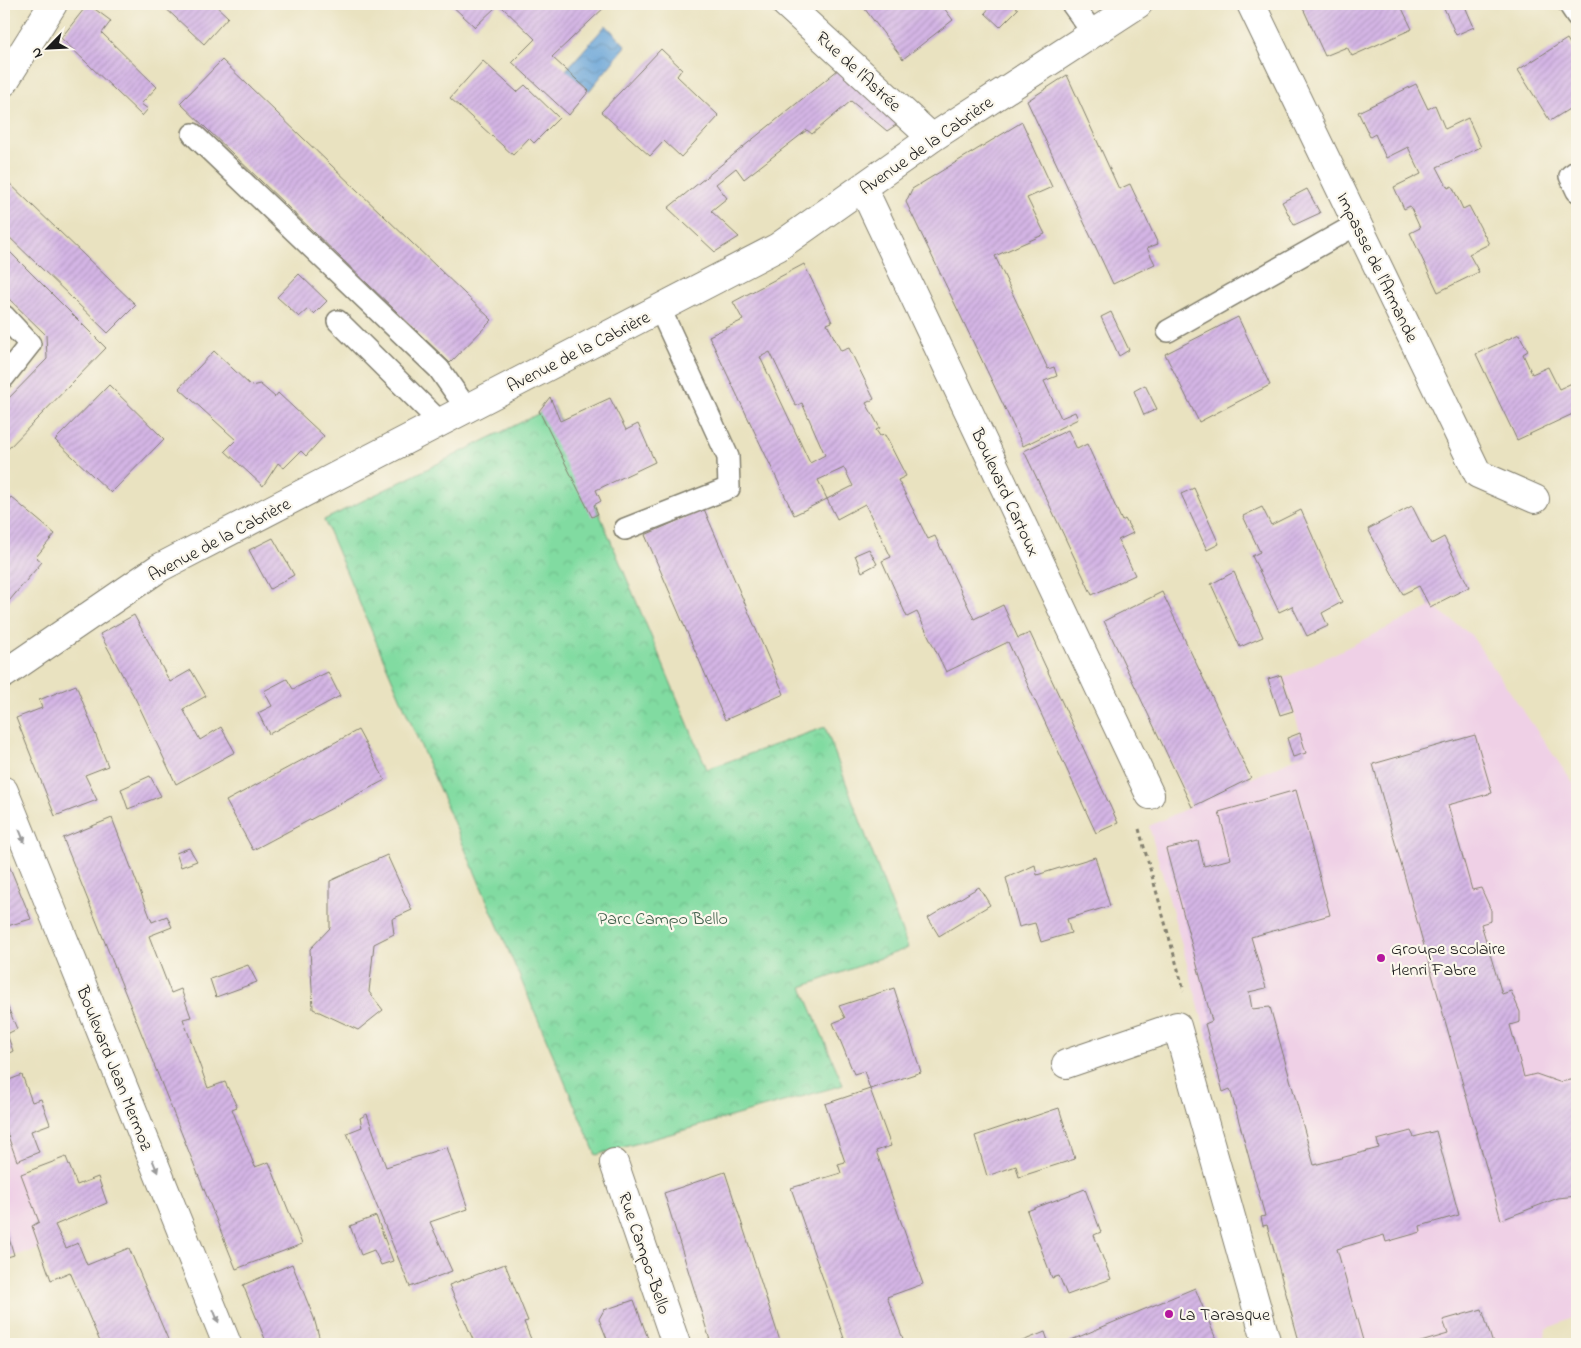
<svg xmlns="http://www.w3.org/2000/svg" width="1581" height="1348" font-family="'Indie Flower',sans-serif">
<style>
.built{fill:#efd0e6}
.park{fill:url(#park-crowns);stroke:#4e7c5e}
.water{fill:url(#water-waves);stroke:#41607a}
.building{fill:url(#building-hatch);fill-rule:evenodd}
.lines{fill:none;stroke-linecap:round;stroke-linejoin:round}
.lane-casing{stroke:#827f6e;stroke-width:24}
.street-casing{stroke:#827f6e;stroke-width:30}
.path{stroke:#827f6e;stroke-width:3;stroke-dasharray:4 4;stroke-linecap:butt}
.lane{stroke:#fff;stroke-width:21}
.street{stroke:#fff;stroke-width:28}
.oneway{fill:#999}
.poi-dot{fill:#b5179e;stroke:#fbf7ec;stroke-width:2}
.labels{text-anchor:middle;stroke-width:4.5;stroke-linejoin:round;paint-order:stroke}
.street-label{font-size:18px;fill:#1c1c1c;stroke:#fbf7ec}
.park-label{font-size:18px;fill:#3f5f4b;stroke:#fbf7ec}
.poi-label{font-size:18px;fill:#1c1c1c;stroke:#fbf7ec;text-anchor:start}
</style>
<defs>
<pattern id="park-crowns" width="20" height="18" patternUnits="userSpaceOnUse" patternTransform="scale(1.25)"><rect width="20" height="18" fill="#81dba1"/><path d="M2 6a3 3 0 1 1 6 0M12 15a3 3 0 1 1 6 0" fill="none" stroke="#6fbb8a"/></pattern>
<pattern id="water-waves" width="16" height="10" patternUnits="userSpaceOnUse" patternTransform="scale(1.25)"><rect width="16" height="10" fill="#66a3d7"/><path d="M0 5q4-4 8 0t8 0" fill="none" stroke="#5384ae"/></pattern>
<pattern id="building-hatch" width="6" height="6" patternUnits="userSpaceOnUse" patternTransform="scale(1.25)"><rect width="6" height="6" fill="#d4b5e5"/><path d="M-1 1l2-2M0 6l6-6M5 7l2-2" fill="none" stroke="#b59bc4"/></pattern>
</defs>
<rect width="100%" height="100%" fill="#fbf7ec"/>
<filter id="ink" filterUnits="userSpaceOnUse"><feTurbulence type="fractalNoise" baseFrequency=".02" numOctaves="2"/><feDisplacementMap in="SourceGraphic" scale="10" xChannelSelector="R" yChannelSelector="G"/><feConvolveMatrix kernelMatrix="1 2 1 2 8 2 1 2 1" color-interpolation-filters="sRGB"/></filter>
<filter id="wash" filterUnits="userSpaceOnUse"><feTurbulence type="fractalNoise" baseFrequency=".0096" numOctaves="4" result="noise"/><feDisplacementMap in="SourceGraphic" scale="20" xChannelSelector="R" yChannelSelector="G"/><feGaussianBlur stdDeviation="1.12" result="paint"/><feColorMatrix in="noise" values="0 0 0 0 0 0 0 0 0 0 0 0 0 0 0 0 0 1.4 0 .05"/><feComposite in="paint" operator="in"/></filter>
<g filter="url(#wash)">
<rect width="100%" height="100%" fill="#e9e2c0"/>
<path class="built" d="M 1433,606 L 1471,635 L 1577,789 L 1577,1316 L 1546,1329 L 1544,1344 L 1294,1344 L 1300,1340 L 1230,1090 L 1222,1091 L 1149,826 L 1306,753 L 1284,678 Z
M 4,1125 L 39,1222 L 32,1226 L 41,1249 L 4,1258 Z"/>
<path class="park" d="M 554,406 L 707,769 L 825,727 L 908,948 L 802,987 L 843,1085 L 596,1155 L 324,520 Z"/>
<path class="water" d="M 606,25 L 626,46 L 589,91 L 566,70 Z"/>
<g id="blocks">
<path class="building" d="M 88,4 L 111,21 L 102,33 L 157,87 L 141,104 L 148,109 L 142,116 L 61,38 Z
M 161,4 L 214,4 L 228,17 L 204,44 Z
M 450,4 L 608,4 L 552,57 L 589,91 L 569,115 L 512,62 L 535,39 L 499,4 L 475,27 Z
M 861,4 L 941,4 L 953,20 L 903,59 Z
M 993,4 L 1011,4 L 1018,9 L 1000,27 L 985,13 Z
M 1301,4 L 1400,4 L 1412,29 L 1352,56 L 1347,47 L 1325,56 Z
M 1452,4 L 1464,4 L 1474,27 L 1456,35 L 1444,8 Z
M 1567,39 L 1577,55 L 1577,104 L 1550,121 L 1518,70 Z
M 661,49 L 682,69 L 677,76 L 719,116 L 681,157 L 664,141 L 650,156 L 601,112 Z
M 222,60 L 492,320 L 450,363 L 180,103 Z
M 483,61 L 517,92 L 525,85 L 559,118 L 534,143 L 529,138 L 513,155 L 450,98 Z
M 839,69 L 899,123 L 887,131 L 851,101 L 812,134 L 807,130 L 744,179 L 736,168 L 716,184 L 727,198 L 711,211 L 739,237 L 715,252 L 668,208 Z
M 1067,75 L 1119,189 L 1130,184 L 1158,244 L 1147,248 L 1155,264 L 1113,284 L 1027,101 Z
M 1416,84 L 1428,109 L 1435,105 L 1445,129 L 1468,118 L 1481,147 L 1437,167 L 1448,188 L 1452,186 L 1463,209 L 1469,206 L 1489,244 L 1469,254 L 1479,272 L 1438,292 L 1410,233 L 1420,228 L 1410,206 L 1404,209 L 1394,187 L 1421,174 L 1408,147 L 1386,158 L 1375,134 L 1370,137 L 1358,112 Z
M 1022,122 L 1052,187 L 1027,198 L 1045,234 L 995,256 L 1048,369 L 1054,367 L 1057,376 L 1044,381 L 1061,418 L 1075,412 L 1078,419 L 1023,446 L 906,202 L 912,189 Z
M 5,179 L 136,305 L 108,333 L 4,232 Z
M 1307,189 L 1320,213 L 1294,225 L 1282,202 Z
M 4,246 L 106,348 L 4,453 L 4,403 L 47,359 L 46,335 L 4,294 Z
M 804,264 L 832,322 L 827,324 L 841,351 L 849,348 L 874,399 L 866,403 L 880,428 L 876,430 L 880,436 L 885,435 L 906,476 L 898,480 L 928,539 L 935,536 L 974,619 L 1003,605 L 1018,638 L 1030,633 L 1118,823 L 1096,833 L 1008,642 L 946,672 L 917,612 L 907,617 L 882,561 L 891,557 L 865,504 L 837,519 L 827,499 L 853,486 L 844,468 L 818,480 L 827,499 L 794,515 L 709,336 L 743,320 L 733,302 ZM 770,352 L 796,406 L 802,403 L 825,455 L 810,463 L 760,357 Z
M 299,274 L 327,301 L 314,314 L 308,309 L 299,317 L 277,297 Z
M 1111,312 L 1129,350 L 1119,356 L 1101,317 Z
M 1238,317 L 1270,385 L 1199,422 L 1165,354 Z
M 1519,334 L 1528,351 L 1523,354 L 1532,374 L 1548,367 L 1559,389 L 1572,383 L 1577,393 L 1577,412 L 1517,440 L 1476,354 Z
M 214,351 L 251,386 L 260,384 L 275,397 L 278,393 L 324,436 L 306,456 L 301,451 L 284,468 L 278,463 L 263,486 L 225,451 L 236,440 L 179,388 Z
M 109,385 L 164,439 L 111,493 L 55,440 Z
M 1145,385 L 1157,409 L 1144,415 L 1134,391 Z
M 550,397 L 560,421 L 610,398 L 626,430 L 638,424 L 655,462 L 596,490 L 601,501 L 594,505 L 598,514 L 592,517 L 539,411 Z
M 1068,430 L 1077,449 L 1087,444 L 1122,521 L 1125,519 L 1133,533 L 1118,540 L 1135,575 L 1092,595 L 1024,451 Z
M 1194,488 L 1219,544 L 1207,550 L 1181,494 Z
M 11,497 L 55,534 L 36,557 L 42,562 L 4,607 L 4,506 Z
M 1412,506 L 1431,544 L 1444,537 L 1469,587 L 1430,607 L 1419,586 L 1403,594 L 1368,529 Z
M 1262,507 L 1271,525 L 1301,510 L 1342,602 L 1322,613 L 1328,626 L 1307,636 L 1292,606 L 1279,612 L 1252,556 L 1260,552 L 1243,516 Z
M 704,509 L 784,694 L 725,720 L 645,535 Z
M 273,538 L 294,575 L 270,589 L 249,550 Z
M 869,549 L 877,564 L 862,572 L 855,555 Z
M 1234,572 L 1263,637 L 1240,647 L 1211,584 Z
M 1162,592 L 1251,778 L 1192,807 L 1104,621 Z
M 134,615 L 170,682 L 191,670 L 206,696 L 183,709 L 200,740 L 221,727 L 235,752 L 176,784 L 136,700 L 100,634 Z
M 328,672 L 340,696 L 269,734 L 258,713 L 272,706 L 264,691 L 287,679 L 293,689 Z
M 1281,675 L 1293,711 L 1280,715 L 1268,679 Z
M 76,685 L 108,766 L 85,775 L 97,800 L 55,816 L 16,718 L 42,708 L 39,700 Z
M 358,730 L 385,780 L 253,850 L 226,801 Z
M 1300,733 L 1306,753 L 1293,757 L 1287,738 Z
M 1475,735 L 1492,793 L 1448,805 L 1472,890 L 1481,888 L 1491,910 L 1491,921 L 1481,924 L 1502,994 L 1511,991 L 1520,1012 L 1520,1022 L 1510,1025 L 1524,1077 L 1536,1074 L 1559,1082 L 1577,1079 L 1577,1196 L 1558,1198 L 1501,1220 L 1373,764 Z
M 150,776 L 161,796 L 128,809 L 121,789 Z
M 1296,790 L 1330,915 L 1251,937 L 1266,988 L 1249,992 L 1252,1009 L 1270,1007 L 1314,1165 L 1379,1148 L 1377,1140 L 1411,1131 L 1414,1137 L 1436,1131 L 1459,1215 L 1420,1226 L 1421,1232 L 1386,1242 L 1384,1235 L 1337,1249 L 1364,1344 L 1294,1344 L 1299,1341 L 1267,1225 L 1263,1226 L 1261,1217 L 1265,1216 L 1230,1089 L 1223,1092 L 1205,1024 L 1212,1021 L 1166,849 L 1198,841 L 1204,866 L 1231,859 L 1219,812 Z
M 112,818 L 152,922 L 167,916 L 172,927 L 149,936 L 171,993 L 181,989 L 191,1017 L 183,1019 L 208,1088 L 225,1082 L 237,1107 L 232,1109 L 255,1167 L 269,1162 L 302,1244 L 236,1269 L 63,838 Z
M 189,848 L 197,861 L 181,867 L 176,853 Z
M 4,853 L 31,919 L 4,927 Z
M 387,855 L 412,910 L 392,919 L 394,934 L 374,944 L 369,992 L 383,1010 L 358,1030 L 313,1009 L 310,949 L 330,928 L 330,881 Z
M 1095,857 L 1110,906 L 1067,919 L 1071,933 L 1041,942 L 1035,923 L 1019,927 L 1006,878 L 1035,865 L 1037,875 Z
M 979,887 L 990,905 L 939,936 L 928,918 Z
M 248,965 L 257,982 L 216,997 L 210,979 Z
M 894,988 L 921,1072 L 870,1089 L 864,1071 L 854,1074 L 833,1023 L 845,1018 L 839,1006 Z
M 4,998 L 17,1029 L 7,1034 L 13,1051 L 4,1056 Z
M 22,1075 L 32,1102 L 41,1099 L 50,1124 L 31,1131 L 39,1152 L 17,1161 L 4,1125 L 4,1082 Z
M 870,1089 L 891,1146 L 876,1151 L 923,1284 L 887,1297 L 905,1344 L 846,1344 L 791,1188 L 841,1173 L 838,1164 L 845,1162 L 825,1104 Z
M 1059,1108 L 1075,1159 L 1019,1177 L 1016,1166 L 987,1176 L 975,1136 Z
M 367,1114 L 386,1167 L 447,1147 L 468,1209 L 430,1222 L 452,1271 L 410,1287 L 347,1133 L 362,1127 L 360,1118 Z
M 66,1157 L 77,1185 L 98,1177 L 107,1203 L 55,1225 L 66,1248 L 78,1243 L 87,1265 L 129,1248 L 170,1344 L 101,1344 L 70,1272 L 51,1280 L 32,1226 L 39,1222 L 21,1174 Z
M 725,1172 L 772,1316 L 781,1344 L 711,1344 L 709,1337 L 664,1193 Z
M 1085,1189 L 1101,1232 L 1094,1235 L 1111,1279 L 1067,1295 L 1059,1276 L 1052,1278 L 1027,1211 Z
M 376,1216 L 393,1261 L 381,1265 L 374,1250 L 361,1255 L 350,1226 Z
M 4,1222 L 14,1255 L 4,1258 Z
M 292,1264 L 314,1318 L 321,1344 L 267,1344 L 243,1285 Z
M 505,1264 L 528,1321 L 524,1322 L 533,1344 L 475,1344 L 449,1285 Z
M 1195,1288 L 1218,1344 L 1071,1344 L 1069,1341 Z
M 634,1300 L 650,1344 L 609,1344 L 599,1319 L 604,1310 Z
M 1482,1309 L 1493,1344 L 1414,1344 L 1448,1334 L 1443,1320 Z
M 4,1317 L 8,1328 L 4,1328 Z
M 1045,1332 L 1049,1344 L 1015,1344 Z"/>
</g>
</g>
<g filter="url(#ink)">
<use href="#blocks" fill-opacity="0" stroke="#827f6e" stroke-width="1"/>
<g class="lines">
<g class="lane-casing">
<path id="lane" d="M 1072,4 L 1093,33
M 1569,4 L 1577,16
M 193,134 L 439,369 L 467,409
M 1577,171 L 1570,176 L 1577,191
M 4,316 L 30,344 L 4,377
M 338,321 L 441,423
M 1168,331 L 1357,224
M 625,529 L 729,488 L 728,457 L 660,309"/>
</g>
<g class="street-casing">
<path id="street" d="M 786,4 L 932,138
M 1251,4 L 1478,474 L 1535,499
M 4,82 L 53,4
M 863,188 L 1150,795
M 4,674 L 159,568 L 778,247 L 932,138 L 1138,4
M 4,791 L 227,1344
M 1066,1064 L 1177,1026 L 1267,1344
M 614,1163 L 676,1344"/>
</g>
<path class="path" d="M 1139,829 L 1184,991"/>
<use href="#lane" class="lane"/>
<use href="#street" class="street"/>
</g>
<defs><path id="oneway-solid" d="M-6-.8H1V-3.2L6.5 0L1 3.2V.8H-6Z" transform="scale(1.25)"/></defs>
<g class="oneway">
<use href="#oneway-solid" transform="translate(22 836) rotate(68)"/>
<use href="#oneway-solid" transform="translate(155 1166) rotate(68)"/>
<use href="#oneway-solid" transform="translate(216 1316) rotate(68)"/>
</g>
</g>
<g class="poi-dot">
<circle cx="1381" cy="958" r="5"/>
<circle cx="1169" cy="1314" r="5"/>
</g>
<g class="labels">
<g class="street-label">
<text transform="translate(859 71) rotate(43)" y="6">Rue de l'Astrée</text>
<text transform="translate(926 145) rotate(-35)" y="6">Avenue de la Cabrière</text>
<text transform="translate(1378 267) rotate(64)" y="6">Impasse de l'Armande</text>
<text transform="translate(578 351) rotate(-27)" y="6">Avenue de la Cabrière</text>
<text transform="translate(1006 492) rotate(65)" y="6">Boulevard Cartoux</text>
<text transform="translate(219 539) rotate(-28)" y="6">Avenue de la Cabrière</text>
<text transform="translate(115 1068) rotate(68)" y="6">Boulevard Jean Mermoz</text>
<text transform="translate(645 1253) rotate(71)" y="6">Rue Campo-Bello</text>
</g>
<g class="park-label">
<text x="663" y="924">Parc Campo Bello</text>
</g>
<g class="poi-label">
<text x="1391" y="954">Groupe scolaire<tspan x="1391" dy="21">Henri Fabre</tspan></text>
<text x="1179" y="1320">La Tarasque</text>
</g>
</g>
<rect width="1581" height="1348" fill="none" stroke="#fbf7ec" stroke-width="20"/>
<g transform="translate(48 48) rotate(246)" stroke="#fbf7ec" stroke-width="4" paint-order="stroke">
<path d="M0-4L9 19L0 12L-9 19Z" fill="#1c1c1c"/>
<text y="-8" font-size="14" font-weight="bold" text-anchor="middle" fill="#1c1c1c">N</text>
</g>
</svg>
